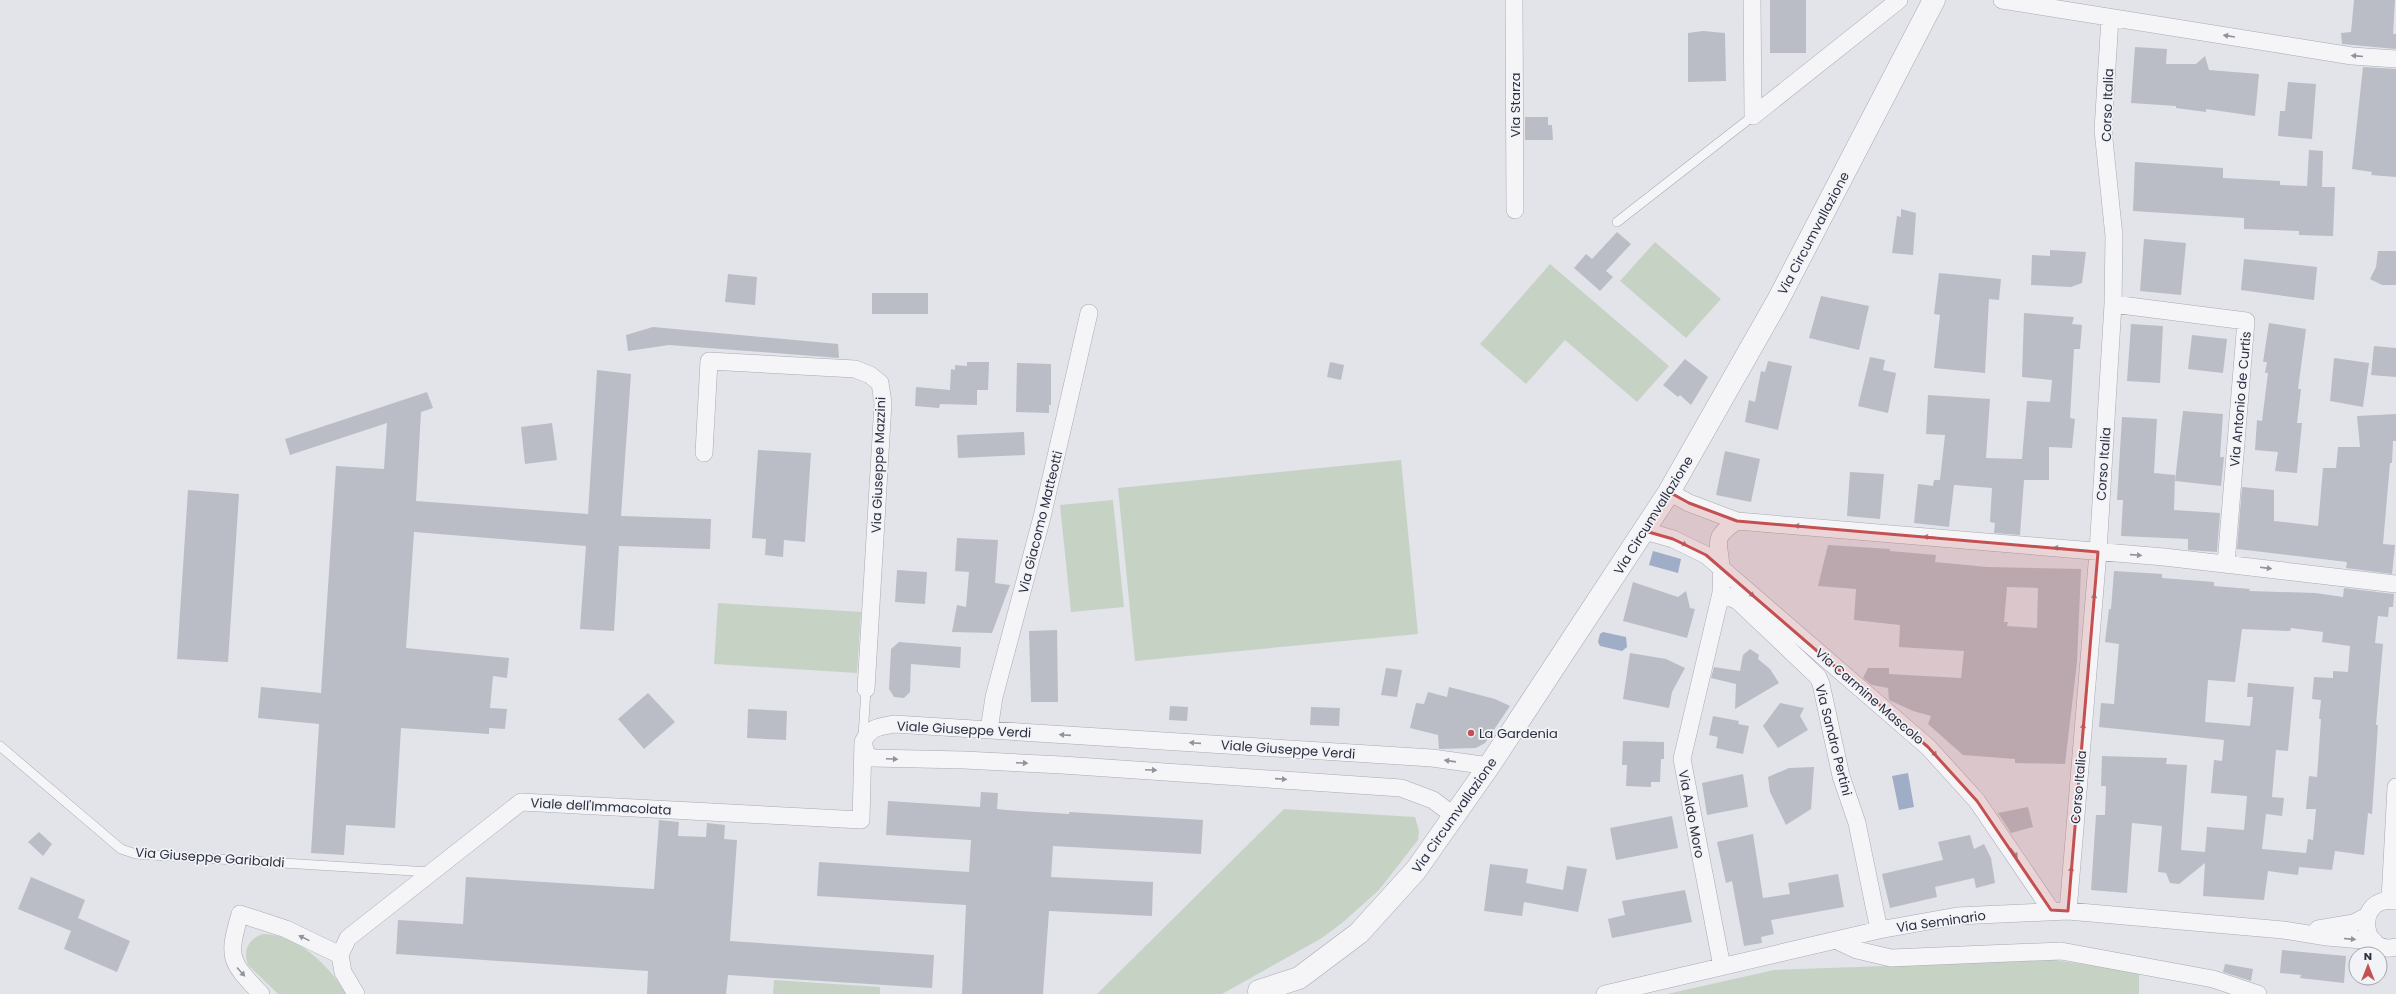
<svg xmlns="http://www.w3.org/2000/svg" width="2396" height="994" font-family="Poppins,sans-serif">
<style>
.green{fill:#c6d3c4}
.water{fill:#a0adc7}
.building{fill:#babdc6;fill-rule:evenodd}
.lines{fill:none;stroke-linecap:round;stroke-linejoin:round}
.service-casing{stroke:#a7aab4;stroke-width:10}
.minor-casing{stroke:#a7aab4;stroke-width:18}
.tertiary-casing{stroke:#a7aab4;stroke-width:23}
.service{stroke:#f5f5f8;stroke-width:9}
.minor{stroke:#f5f5f8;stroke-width:17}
.tertiary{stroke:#f5f5f8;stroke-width:22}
.oneway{fill:#90929c}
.marked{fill:#c55051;fill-opacity:0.2;stroke:#c55051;stroke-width:3;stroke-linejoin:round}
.poi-dot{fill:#c55051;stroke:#f2f3f7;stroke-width:1.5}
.labels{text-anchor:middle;stroke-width:3.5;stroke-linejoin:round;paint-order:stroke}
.street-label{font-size:13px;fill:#2b3041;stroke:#f2f3f7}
.poi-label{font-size:13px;fill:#2b3041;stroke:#f2f3f7;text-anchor:start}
</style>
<rect width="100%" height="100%" fill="#e2e4ea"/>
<path class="green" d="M 1655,242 L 1721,299 L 1686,338 L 1620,281 Z
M 1550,264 L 1669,366 L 1637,402 L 1565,340 L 1526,384 L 1480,344 Z
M 1401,460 L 1418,634 L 1135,661 L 1118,488 Z
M 1113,500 L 1124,607 L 1071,612 L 1060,505 Z
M 718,603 L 861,612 L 857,673 L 714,664 Z
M 1284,809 L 1415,817 L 1419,831 L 1418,840 L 1379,890 L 1342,923 L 1322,938 L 1222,994 L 1097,994 Z
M 263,934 C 297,934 330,966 346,994 L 278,994 L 248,965 C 243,950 248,939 263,934 Z
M 2054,960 L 2139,972 L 2139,994 L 1667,994 L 1774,970 Z
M 774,980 L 880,987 L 880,994 L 773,994 Z"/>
<path class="water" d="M 1653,551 L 1681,559 L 1678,573 L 1649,565 Z
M 1603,632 L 1626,637 L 1627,647 L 1622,651 L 1600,646 L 1598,642 L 1600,634 Z
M 1908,773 L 1914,807 L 1899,810 L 1892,776 Z"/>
<path class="building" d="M 1770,0 L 1806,0 L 1806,53 L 1770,53 Z
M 2354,0 L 2395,0 L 2393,34 L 2396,34 L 2396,49 L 2342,44 L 2341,33 L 2351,32 Z
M 1703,31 L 1725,33 L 1726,81 L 1688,82 L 1688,33 Z
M 2135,47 L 2167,49 L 2166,64 L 2196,64 L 2205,56 L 2209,70 L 2259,74 L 2255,116 L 2206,109 L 2206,112 L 2176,108 L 2176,106 L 2131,103 Z
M 2363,67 L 2396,69 L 2396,177 L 2371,175 L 2372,172 L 2352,169 Z
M 2288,82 L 2316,84 L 2312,139 L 2278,136 L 2280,111 L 2285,111 Z
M 1525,117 L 1548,117 L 1548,125 L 1552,125 L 1553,140 L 1525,140 Z
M 2309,150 L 2323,151 L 2322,187 L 2335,187 L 2333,236 L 2299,235 L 2299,231 L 2244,229 L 2244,218 L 2133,211 L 2135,162 L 2223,168 L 2223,178 L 2280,181 L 2280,185 L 2307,186 Z
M 1901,209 L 1916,213 L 1913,255 L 1892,253 L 1897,216 L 1901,217 Z
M 1617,232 L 1631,244 L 1606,271 L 1613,277 L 1600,291 L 1574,268 L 1586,254 L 1592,259 Z
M 2144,239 L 2186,243 L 2181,295 L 2140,291 Z
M 2050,250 L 2086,252 L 2082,283 L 2071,287 L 2031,285 L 2032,255 L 2050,256 Z
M 2378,251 L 2396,251 L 2396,285 L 2382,285 L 2370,279 L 2376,267 Z
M 2244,259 L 2317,267 L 2314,300 L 2241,290 Z
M 1939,273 L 2001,279 L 1999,300 L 1989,299 L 1985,373 L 1934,368 L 1940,315 L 1934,314 Z
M 728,274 L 757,277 L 755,305 L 725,302 Z
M 872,293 L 928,293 L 928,314 L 872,314 Z
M 1821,296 L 1869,306 L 1859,350 L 1809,338 Z
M 2024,313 L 2074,317 L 2072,324 L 2082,325 L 2080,349 L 2074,349 L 2070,418 L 2075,419 L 2072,448 L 2049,447 L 2049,480 L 2024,480 L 2020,535 L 1994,533 L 1995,523 L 1990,522 L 1992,488 L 1954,485 L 1949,527 L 1914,523 L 1918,484 L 1933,486 L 1934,480 L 1940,480 L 1945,435 L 1926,434 L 1928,395 L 1990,399 L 1986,458 L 2022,459 L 2027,401 L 2050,402 L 2052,380 L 2022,377 Z
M 2269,323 L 2306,329 L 2298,389 L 2301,389 L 2297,423 L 2302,423 L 2297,473 L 2275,471 L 2278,452 L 2255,450 L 2257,420 L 2262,421 L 2268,373 L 2265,373 L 2267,362 L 2263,362 Z
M 2131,324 L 2163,326 L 2160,383 L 2127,381 Z
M 653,327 L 838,344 L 839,358 L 669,345 L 628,351 L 626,335 Z
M 2192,335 L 2227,339 L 2223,373 L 2188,369 Z
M 2374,346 L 2396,348 L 2396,377 L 2371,375 Z
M 1870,357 L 1885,360 L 1883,370 L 1896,373 L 1888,413 L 1858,406 Z
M 2334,358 L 2369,363 L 2363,407 L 2330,401 Z
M 1685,359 L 1708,377 L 1691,405 L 1680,395 L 1678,397 L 1663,385 Z
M 1768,361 L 1792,366 L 1778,430 L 1745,422 L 1749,400 L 1755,402 L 1761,371 L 1765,372 Z
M 967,362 L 989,362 L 988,390 L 977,390 L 977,405 L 940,404 L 939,408 L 915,406 L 916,387 L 950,390 L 951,369 L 955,370 L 955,365 L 967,366 Z
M 1330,362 L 1344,365 L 1341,380 L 1327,377 Z
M 1017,363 L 1051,364 L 1051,405 L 1049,405 L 1049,413 L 1016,412 Z
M 597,370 L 631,374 L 621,516 L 711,519 L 710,549 L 619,546 L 614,631 L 580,629 L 586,546 L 414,532 L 406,648 L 509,658 L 507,678 L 493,676 L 490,708 L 507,709 L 505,729 L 489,728 L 489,734 L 401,728 L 395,828 L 346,825 L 344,855 L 311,853 L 319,724 L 258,718 L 261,687 L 321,693 L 336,466 L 384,469 L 387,423 L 290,455 L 285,439 L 427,392 L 433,408 L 421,412 L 416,501 L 588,514 Z
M 2183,411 L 2223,414 L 2220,457 L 2224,457 L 2221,486 L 2175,481 Z
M 2396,414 L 2396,441 L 2393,441 L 2392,463 L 2390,463 L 2383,544 L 2395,545 L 2392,574 L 2346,568 L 2347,562 L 2237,549 L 2242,487 L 2274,490 L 2274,521 L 2318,526 L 2323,468 L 2336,468 L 2338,447 L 2360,447 L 2357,416 Z
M 2122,417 L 2157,419 L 2154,473 L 2175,475 L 2174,510 L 2220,513 L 2217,552 L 2188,550 L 2188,539 L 2121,536 L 2123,500 L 2117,500 Z
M 552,423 L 557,460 L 525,464 L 521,427 Z
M 1024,432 L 1025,455 L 958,458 L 957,435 Z
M 758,450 L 811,453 L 805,542 L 784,540 L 783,557 L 765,555 L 766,539 L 752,538 Z
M 1725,451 L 1760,459 L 1751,502 L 1716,495 Z
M 1850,472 L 1884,474 L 1880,519 L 1847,516 Z
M 188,490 L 239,494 L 228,662 L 177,659 Z
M 957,538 L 998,540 L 995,583 L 1010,585 L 992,633 L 952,632 L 957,605 L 966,607 L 969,572 L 955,571 Z
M 1828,545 L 1890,549 L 1890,551 L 1936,555 L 1935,562 L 1987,567 L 2081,569 L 2077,662 L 2065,764 L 2015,763 L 2015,759 L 1963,755 L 1928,724 L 1931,716 L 1913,711 L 1889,700 L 1888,688 L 1872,685 L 1863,678 L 1868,668 L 1889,668 L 1889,674 L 1961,678 L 1964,651 L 1899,647 L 1900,625 L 1854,620 L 1856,589 L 1818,586 ZM 2007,587 L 2038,588 L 2037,628 L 2007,626 L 2008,622 L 2004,622 Z
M 897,570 L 927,572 L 925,604 L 895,602 Z
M 2114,571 L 2162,574 L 2162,578 L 2214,582 L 2214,586 L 2250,589 L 2249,591 L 2315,593 L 2343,597 L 2344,588 L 2394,594 L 2393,607 L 2389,607 L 2388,617 L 2378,616 L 2375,643 L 2383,644 L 2376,725 L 2378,725 L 2372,814 L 2368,813 L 2364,855 L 2335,851 L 2332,870 L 2299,867 L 2298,875 L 2268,871 L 2264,900 L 2203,896 L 2205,863 L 2179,884 L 2170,883 L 2166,873 L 2158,872 L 2162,826 L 2132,823 L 2127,893 L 2091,890 L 2096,815 L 2105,815 L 2106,786 L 2101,786 L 2102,756 L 2167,758 L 2166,764 L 2187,765 L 2181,850 L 2205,852 L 2207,827 L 2244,830 L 2247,796 L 2211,793 L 2214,760 L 2222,761 L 2224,740 L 2099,727 L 2101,703 L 2114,704 L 2119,644 L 2105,642 L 2109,609 L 2111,609 ZM 2291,628 L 2323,632 L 2322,642 L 2350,646 L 2348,672 L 2333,671 L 2333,678 L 2314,677 L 2312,699 L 2321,700 L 2319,719 L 2321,719 L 2317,777 L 2309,776 L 2306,809 L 2316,809 L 2313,840 L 2308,839 L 2306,853 L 2262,849 L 2266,814 L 2282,816 L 2284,798 L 2272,797 L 2276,750 L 2288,751 L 2294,687 L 2248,683 L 2247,697 L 2253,697 L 2250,726 L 2205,722 L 2208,680 L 2235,682 L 2242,629 L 2290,631 Z
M 1633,582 L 1678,597 L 1686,591 L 1690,608 L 1695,609 L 1687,638 L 1623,621 Z
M 1057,630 L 1058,702 L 1031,702 L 1029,631 Z
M 899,642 L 961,647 L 960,668 L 911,664 L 910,692 L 904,698 L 894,697 L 889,689 L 891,649 Z
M 1750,649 L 1759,655 L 1758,659 L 1770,669 L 1779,683 L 1735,709 L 1736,684 L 1711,678 L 1714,667 L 1740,671 L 1743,655 Z
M 1630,653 L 1666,659 L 1685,668 L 1672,692 L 1669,708 L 1623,699 Z
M 1386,668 L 1402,670 L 1397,697 L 1381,695 Z
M 1449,687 L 1495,699 L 1510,706 L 1485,743 L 1476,748 L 1439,749 L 1438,735 L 1410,728 L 1416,703 L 1424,704 L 1428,692 L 1447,697 Z
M 648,693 L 675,722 L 644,749 L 618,719 Z
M 1780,703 L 1804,708 L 1800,716 L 1808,730 L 1778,748 L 1763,726 Z
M 1170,706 L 1188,707 L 1187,721 L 1169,720 Z
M 1311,707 L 1340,708 L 1339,726 L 1310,725 Z
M 748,709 L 787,711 L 786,740 L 747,738 Z
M 1713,716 L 1739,721 L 1738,724 L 1749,726 L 1743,754 L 1716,748 L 1718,737 L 1709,735 Z
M 1623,741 L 1664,742 L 1664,759 L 1661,759 L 1660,782 L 1651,782 L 1651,787 L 1626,786 L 1627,765 L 1622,765 Z
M 1814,767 L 1811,809 L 1786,825 L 1770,792 L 1768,777 L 1789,768 Z
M 1743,774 L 1748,807 L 1707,815 L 1702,783 Z
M 981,792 L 998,793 L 997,809 L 1006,810 L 1069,814 L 1069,812 L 1203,820 L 1201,854 L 1053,846 L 1051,877 L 1153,882 L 1152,916 L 1049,911 L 1043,994 L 962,994 L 966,905 L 817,896 L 819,862 L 969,872 L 971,840 L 886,835 L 888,801 L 980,807 Z
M 2028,807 L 2033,827 L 2011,833 L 1998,813 Z
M 1672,816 L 1678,848 L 1616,860 L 1610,828 Z
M 659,820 L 679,822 L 678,836 L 706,837 L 707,823 L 725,825 L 724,839 L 737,840 L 730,941 L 934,955 L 932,988 L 728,975 L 726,994 L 647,994 L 648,971 L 396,954 L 398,920 L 463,924 L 466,877 L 654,889 Z
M 39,832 L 52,844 L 43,856 L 28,842 Z
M 1753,834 L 1763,898 L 1790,894 L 1788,883 L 1838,874 L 1844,907 L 1771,920 L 1774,934 L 1761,937 L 1762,943 L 1744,946 L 1732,881 L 1726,883 L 1717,842 Z
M 1970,835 L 1974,849 L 1984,844 L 1991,858 L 1995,883 L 1976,888 L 1974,878 L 1935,887 L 1937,897 L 1890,908 L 1882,874 L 1943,860 L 1938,842 Z
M 1490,864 L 1528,869 L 1526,883 L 1563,890 L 1567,866 L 1587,869 L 1578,912 L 1524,902 L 1522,916 L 1484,911 Z
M 31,877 L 85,900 L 78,918 L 130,941 L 117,972 L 64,949 L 71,931 L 18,909 Z
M 1685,890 L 1692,922 L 1612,938 L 1608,919 L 1625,915 L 1622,901 Z
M 2282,950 L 2346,956 L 2344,983 L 2300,978 L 2301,975 L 2280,973 Z
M 2225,964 L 2253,969 L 2251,981 L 2223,972 Z"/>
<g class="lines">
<g class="service-casing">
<path id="service" d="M 1617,222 L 1753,116
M 863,737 L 866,689
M 0,746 L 121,849 L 136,854 L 430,872"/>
</g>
<g class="minor-casing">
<path id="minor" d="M 1514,0 L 1515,210
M 1752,0 L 1753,116
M 2002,0 L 2352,56 L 2396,59
M 1753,116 L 1899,0
M 2113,304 L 2246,321 L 2226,564
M 704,453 L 709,361 L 855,369 L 870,375 L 880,383 L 883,403 L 866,689
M 1669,492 L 1689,503 L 1737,521 L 2164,557 L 2396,584
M 1645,531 L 1673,539 L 1706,555 L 1928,747 L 1977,801 L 2051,910
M 1721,593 L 1738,601 L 1818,677 L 1821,684 L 1841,776 L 1857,823 L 1879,930
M 989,730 L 994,697 L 1042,517 L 1089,313
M 1453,815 L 1433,800 L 1401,788 L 1062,765 L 964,760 L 872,758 L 866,753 L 863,742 C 870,727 878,727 894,724 L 1432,758 L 1489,766
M 2390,900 L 2396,787
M 2396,901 C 2354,894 2360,957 2396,947
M 2068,911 L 2098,552 L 2113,304 L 2114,236 L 2103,130 L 2110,18
M 2318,929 L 2354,923 L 2367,916
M 1838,941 L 1857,950 L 1891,958 L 2061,951 L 2213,979 L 2258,994
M 1722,967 L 1682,759 L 1721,593 C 1721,585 1722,577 1721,568 C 1720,542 1710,539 1737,521
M 261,994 C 230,961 227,959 240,914 L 286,929 L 340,955
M 356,994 L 343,972 L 340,955 L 348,938 L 521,802 L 861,820 L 863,742
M 1605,994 L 1879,930 L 1957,916 L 2068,911 L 2283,930 L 2327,937 L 2374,941"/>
</g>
<g class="tertiary-casing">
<path id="tertiary" d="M 1259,991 L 1299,978 L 1359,933 L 1416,870 L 1489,766 L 1669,492 L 1777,302 L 1934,0"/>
</g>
<use href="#service" class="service"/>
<use href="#minor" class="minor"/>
<use href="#tertiary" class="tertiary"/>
</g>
<defs><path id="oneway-solid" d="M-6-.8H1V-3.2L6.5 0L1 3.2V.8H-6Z"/></defs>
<g class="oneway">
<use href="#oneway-solid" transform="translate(2229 36) rotate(-171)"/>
<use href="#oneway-solid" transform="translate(2357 56) rotate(-175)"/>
<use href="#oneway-solid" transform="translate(1800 526) rotate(-175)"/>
<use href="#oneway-solid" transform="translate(1929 537) rotate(-175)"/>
<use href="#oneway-solid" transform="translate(1682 543) rotate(26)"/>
<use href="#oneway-solid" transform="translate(2059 548) rotate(-175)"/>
<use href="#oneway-solid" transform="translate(2136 555) rotate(4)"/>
<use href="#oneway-solid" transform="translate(2266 568) rotate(7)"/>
<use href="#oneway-solid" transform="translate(1750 593) rotate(41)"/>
<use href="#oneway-solid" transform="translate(2094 599) rotate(-85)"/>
<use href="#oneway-solid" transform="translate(2083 729) rotate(-85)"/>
<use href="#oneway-solid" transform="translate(1065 735) rotate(-176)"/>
<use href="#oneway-solid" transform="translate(1195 743) rotate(-176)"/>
<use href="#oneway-solid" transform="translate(1933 752) rotate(48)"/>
<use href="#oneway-solid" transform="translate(892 759) rotate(2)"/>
<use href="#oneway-solid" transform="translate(1450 761) rotate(-172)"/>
<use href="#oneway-solid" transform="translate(1022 763) rotate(3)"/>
<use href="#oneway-solid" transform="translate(1151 770) rotate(3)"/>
<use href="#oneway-solid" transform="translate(1281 779) rotate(4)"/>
<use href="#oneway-solid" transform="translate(2014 853) rotate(55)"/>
<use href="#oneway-solid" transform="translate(2071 872) rotate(-85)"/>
<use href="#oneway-solid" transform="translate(304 938) rotate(-154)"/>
<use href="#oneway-solid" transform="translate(2350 939) rotate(5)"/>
<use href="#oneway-solid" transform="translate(241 972) rotate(48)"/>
</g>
<path class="marked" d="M 1669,492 L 1689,503 L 1737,521 L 2098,552 L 2068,911 L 2051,910 L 1977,801 L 1928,747 L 1706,555 L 1673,539 L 1645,531 Z"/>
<circle class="poi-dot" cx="1471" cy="733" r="4"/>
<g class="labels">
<g class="street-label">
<text transform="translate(1515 105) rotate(-90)" y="5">Via Starza</text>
<text transform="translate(2107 105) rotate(-88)" y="5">Corso Italia</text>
<text transform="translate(1813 233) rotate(-62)" y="5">Via Circumvallazione</text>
<text transform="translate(2240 399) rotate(-85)" y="5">Via Antonio de Curtis</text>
<text transform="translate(2103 464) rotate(-86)" y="5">Corso Italia</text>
<text transform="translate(878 465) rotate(-88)" y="5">Via Giuseppe Mazzini</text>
<text transform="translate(1653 515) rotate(-58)" y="5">Via Circumvallazione</text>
<text transform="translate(1040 522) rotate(-76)" y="5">Via Giacomo Matteotti</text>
<text transform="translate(1870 696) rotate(41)" y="5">Via Carmine Mascolo</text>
<text transform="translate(964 729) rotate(3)" y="5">Viale Giuseppe Verdi</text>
<text transform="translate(1834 740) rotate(76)" y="5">Via Sandro Pertini</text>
<text transform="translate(1288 749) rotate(4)" y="5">Viale Giuseppe Verdi</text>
<text transform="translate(2078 787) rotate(-85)" y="5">Corso Italia</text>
<text transform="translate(601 806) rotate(3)" y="5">Viale dell'Immacolata</text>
<text transform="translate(1692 814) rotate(79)" y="5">Via Aldo Moro</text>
<text transform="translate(1454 815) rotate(-55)" y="5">Via Circumvallazione</text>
<text transform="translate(210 857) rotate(4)" y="5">Via Giuseppe Garibaldi</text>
<text transform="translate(1941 921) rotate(-8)" y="5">Via Seminario</text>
</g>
<g class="poi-label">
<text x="1479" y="738">La Gardenia</text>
</g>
</g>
<g transform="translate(2368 966)"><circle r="19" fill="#f2f3f7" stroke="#a2a5ae"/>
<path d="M0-3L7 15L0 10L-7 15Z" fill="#c55051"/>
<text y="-6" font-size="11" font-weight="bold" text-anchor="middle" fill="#2b3041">N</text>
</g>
</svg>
